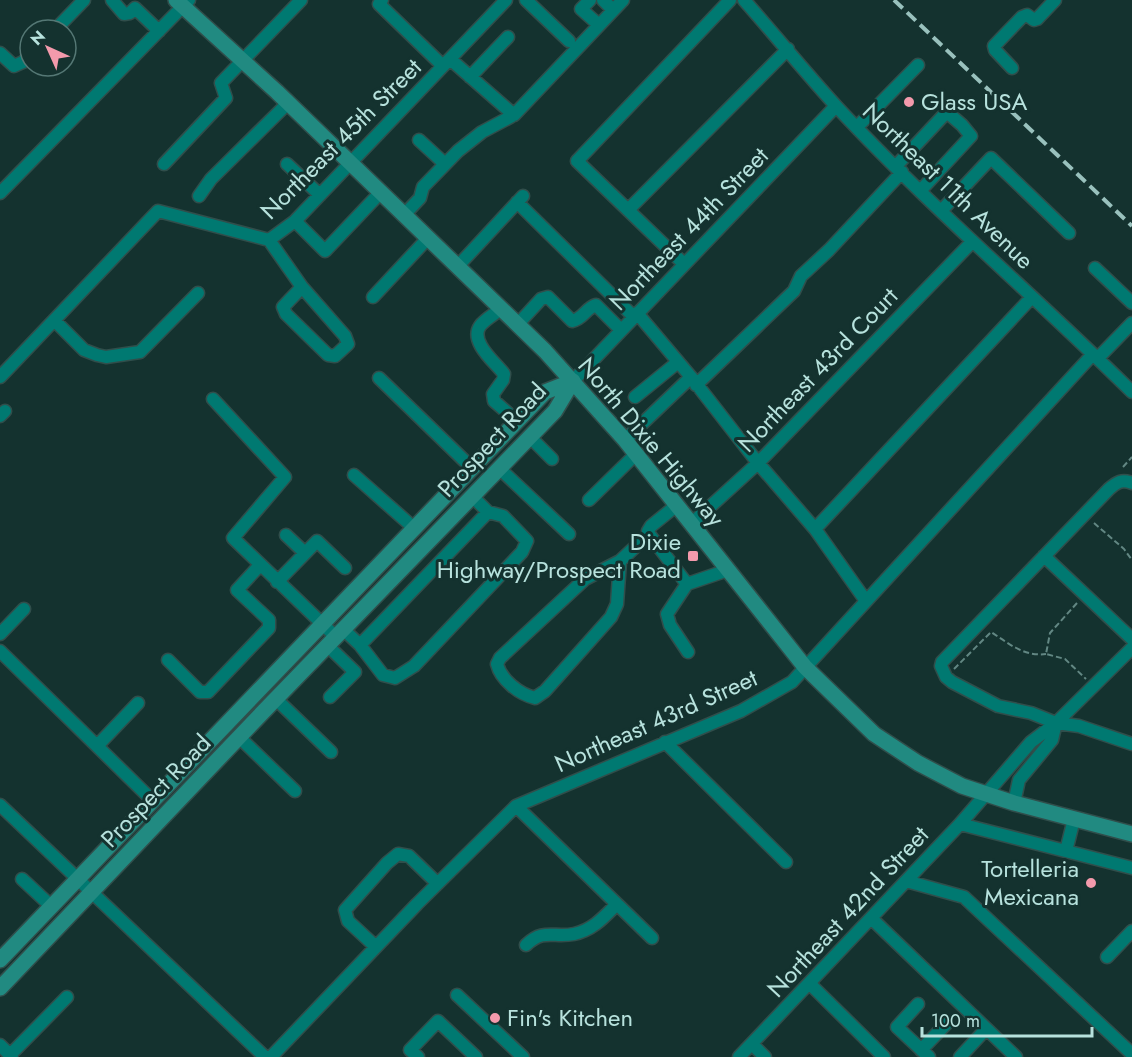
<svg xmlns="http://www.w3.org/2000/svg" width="1132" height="1057" font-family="Jost,sans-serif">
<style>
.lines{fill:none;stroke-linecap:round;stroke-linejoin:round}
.minor-casing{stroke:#304e4b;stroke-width:15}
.major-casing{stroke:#304e4b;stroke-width:18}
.path{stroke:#628783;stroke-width:2;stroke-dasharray:6 3;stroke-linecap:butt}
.minor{stroke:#007971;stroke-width:12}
.major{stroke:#218a81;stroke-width:15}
.rail{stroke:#99c1bd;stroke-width:4;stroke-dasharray:12 6;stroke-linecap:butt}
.poi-dot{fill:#f39aac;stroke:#14322f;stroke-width:2}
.labels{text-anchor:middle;stroke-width:6;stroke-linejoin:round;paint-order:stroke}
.poi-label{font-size:24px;fill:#b7e2dd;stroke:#14322f;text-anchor:start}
.street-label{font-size:24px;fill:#b7e2dd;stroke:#14322f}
</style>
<rect width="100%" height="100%" fill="#14322f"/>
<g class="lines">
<g class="minor-casing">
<path id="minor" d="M 112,0 L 124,14 L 130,13 L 135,8 L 159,31
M 382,0 L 379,4 L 443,66
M 526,0 L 569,41
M 590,0 L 581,9 L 599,25
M 603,0 L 613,10
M 744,0 C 775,35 805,72 837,107 C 930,207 1035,296 1132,392
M 55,30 L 84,0
M 0,53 L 14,66 L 23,62 L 30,55
M 1012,68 L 995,50 L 994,46 L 1022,17 L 1027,15 L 1034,20 L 1037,19 L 1055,0
M 470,77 L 508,37
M 514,115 L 623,0
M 857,127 L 918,65
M 419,140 L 445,164
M 164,164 L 226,98 L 221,83 L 301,0
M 287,164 L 320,195
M 896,166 L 943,116 L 948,113 L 962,125 L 971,136 L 921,190
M 0,193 L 189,0
M 199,196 L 211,179 L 288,103
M 517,202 L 634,317
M 628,210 L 788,49
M 941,211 L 991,158 L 1069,233
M 404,215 L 420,198 L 423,187 L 458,151 L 482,132 L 514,115 L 450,59
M 295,221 L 325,251 L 380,193
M 269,240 L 302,287 L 283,307 L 286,314 L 328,355 L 335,356 L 348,344 L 345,336 L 302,287
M 684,264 L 577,161 L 730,0
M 458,266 L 523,196
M 1095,268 L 1132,303
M 373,297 L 428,238
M 502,308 C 495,314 485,319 480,326 C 469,342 496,363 504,374 L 503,380 L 493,394 L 494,401 L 517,421
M 637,313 L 691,377
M 54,320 L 84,350 L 97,355 L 106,357 L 140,352 L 198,293
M 518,324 L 541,299 L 548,297 L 572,321 C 583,319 586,308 596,305 L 621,330
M 1098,358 L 1132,323
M 0,377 L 158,211 L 269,240 L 295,221 L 506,0
M 379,378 L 472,468
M 573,381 L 836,106
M 696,385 L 794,291 L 801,276 L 829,250 L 902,172
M 635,397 L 678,362
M 213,399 L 285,477 L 233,538 L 336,637
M 0,416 L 5,411
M 530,437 L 552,459
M 625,440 L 691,377 L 758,463 L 815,529 L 1032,297
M 499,468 L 569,534
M 354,475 L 414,528
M 1132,483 C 1122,479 1117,482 1109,489 L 942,662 L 941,666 L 946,677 L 952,682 L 998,706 L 1031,713 L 1056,723 L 1079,726 L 1132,744
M 589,500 L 636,454
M 691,524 L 758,463 L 972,242
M 815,529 L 866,601
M 649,534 L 687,584
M 286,535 L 305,553
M 1044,556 L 1132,639
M 620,561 L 585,579 L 500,658 L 497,664 C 501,680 519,694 535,698 L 545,691 L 611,617 L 617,604 L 620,561 L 649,534 L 648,531 L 651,526 L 677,505
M 277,582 L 317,541 L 345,568
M 343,629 L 360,645 L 383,675 L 395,678 L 414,666 L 522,552 L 527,541 L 503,516 L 488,512 L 472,496
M 0,634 L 24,609
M 327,645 L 355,672 L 330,697
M 360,645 L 488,512
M 0,651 L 152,800
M 688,652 L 670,625 L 667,614 L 687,584 L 728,570
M 168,660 L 200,692 L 208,692 L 269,628 L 269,620 L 237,590 L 260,565
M 276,699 L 331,752
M 1056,723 L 1132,648
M 239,737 L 295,791
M 665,742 L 786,862
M 97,746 L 138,703
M 0,805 L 265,1057
M 516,806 L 652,938
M 960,824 L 1132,868
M 1066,851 L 1074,819
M 22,879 L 51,906
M 906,881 L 964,897 L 1132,1054
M 871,918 L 1016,1057
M 526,945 C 544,928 553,938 574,934 C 593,930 604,917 617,904
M 376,947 L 348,921 L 345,910 L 387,863 L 398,854 L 409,856 L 437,883
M 1107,957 L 1132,931
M 809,983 L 884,1057
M 457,995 L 523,1057
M 918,1004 L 897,1027 L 929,1057
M 752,1044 L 765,1057
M 0,1045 L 12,1057
M 921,1050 L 946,1024
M 10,1055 L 67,997
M 271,1057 L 417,904 L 516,806 L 741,711 L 792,682 L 1093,354
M 418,1057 L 410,1050 L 438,1021 L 476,1057
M 739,1057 L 960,824 L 1031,742 L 1056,723 L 1052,740 L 1019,780 L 1014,803
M 960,1057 L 986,1029"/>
</g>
<g class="major-casing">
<path id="major" d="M 176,0 L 277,92 L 545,351 L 625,440 L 805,667 L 874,734 L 918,763 L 962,786 L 1014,803 L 1132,834
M 0,960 L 545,392 L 573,381
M 0,988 L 262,713 L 555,411 L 573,381"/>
</g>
<path class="path" d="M 1123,467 L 1132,457
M 1094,523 L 1124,549 L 1132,560
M 1077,603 L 1050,633 L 1046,654 L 1065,659 L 1086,679
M 954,669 L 991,632 C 1008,643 1024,657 1046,654"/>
<use href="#minor" class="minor"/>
<use href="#major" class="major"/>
<path class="rail" d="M 894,0 L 1132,226"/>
</g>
<g class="poi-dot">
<circle cx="909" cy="102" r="6"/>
<rect x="687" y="550" width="12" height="12" rx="3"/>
<circle cx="1091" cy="883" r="6"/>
<circle cx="495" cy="1018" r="6"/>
</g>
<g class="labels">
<g class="poi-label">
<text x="921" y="110">Glass USA</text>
<text x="681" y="550" text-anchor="end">Dixie<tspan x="681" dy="28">Highway/Prospect Road</tspan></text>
<text x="1079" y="877" text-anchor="end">Tortelleria<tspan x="1079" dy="28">Mexicana</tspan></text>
<text x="507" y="1026">Fin's Kitchen</text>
</g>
<g class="street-label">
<text transform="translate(341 139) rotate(-45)" y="8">Northeast 45th Street</text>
<text transform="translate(948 186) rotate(44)" y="8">Northeast 11th Avenue</text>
<text transform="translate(689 229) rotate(-46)" y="8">Northeast 44th Street</text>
<text transform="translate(818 370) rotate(-46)" y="8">Northeast 43rd Court</text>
<text transform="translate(492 440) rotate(-47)" y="8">Prospect Road</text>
<text transform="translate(651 442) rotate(50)" y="8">North Dixie Highway</text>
<text transform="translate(656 721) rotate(-24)" y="8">Northeast 43rd Street</text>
<text transform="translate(156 791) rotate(-46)" y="8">Prospect Road</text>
<text transform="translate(848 912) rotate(-47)" y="8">Northeast 42nd Street</text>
</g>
</g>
<g transform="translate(48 48) rotate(315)"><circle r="28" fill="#14322f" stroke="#557875" stroke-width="1.5"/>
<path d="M0-4.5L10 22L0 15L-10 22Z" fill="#f39aac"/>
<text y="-9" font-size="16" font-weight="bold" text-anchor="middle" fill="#b7e2dd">N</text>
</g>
<path d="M922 1027v9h170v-9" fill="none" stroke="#b7e2dd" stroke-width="3"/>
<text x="931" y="1027" font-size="18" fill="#b7e2dd" stroke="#14322f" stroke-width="4.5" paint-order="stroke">100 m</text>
</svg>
